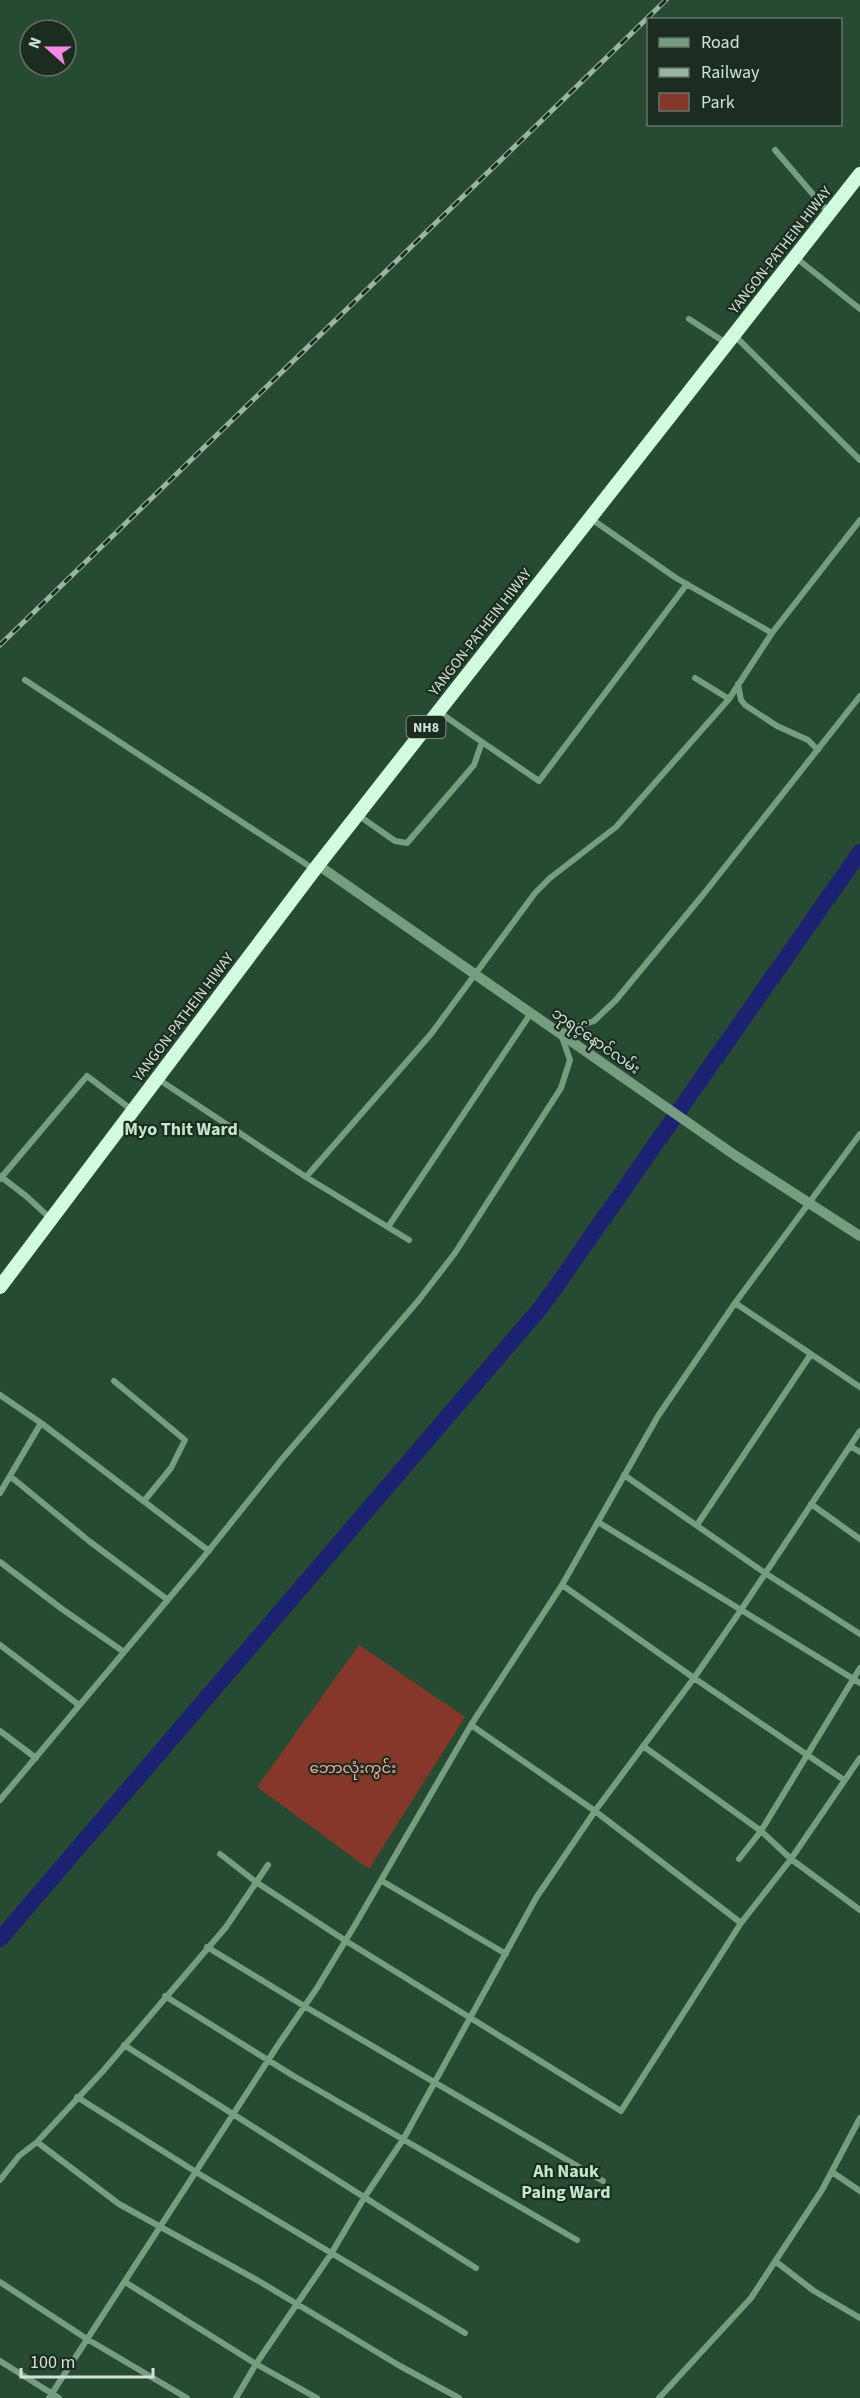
<svg xmlns="http://www.w3.org/2000/svg" width="860" height="2398" font-family="'Source Sans 3','Noto Sans Myanmar',sans-serif">
<style>
.green{fill:#853829}
.lines{fill:none;stroke-linecap:round;stroke-linejoin:round}
.river{stroke:#1d2172;stroke-width:16}
.minor{stroke:#769d80;stroke-width:6}
.tertiary{stroke:#769d80;stroke-width:10}
.trunk{stroke:#d2fcde;stroke-width:14}
.rail-casing{stroke:#9bb4a2;stroke-width:5}
.rail{stroke:#1c2c21;stroke-width:3;stroke-dasharray:9;stroke-linecap:butt}
.labels{text-anchor:middle;stroke-width:4.5;stroke-linejoin:round;paint-order:stroke}
.shield{fill:#1c2c21;stroke:#99ac9e;stroke-width:1.5}
.shield-label{font-size:14px;font-weight:bold;fill:#cfe3d4}
.street-label{font-size:15px;fill:#cfe3d4;stroke:#1c2c21}
.park-label{font-size:15px;fill:#fdac9a;stroke:#1c2c21}
.quarter-label{font-size:18px;font-weight:bold;fill:#c0e8ca;stroke:#1c2c21}
</style>
<rect width="100%" height="100%" fill="#274a32"/>
<path class="green" d="M 359,1645 L 465,1717 L 369,1869 L 257,1787 Z"/>
<g class="lines">
<path class="river" d="M 0,1939 L 543,1305 L 860,852"/>
<path class="minor" d="M 775,150 L 829,213
M 795,257 L 860,309
M 689,319 L 726,343
M 735,336 L 860,460
M 590,518 L 676,578 L 772,633
M 695,678 L 729,699
M 25,680 L 315,870
M 738,684 L 741,700 L 745,705 L 777,726 L 808,740 L 818,750
M 482,742 L 539,781 L 687,584
M 358,815 L 395,841 L 407,843 L 474,765 L 482,742 L 439,712
M 558,1033 L 594,1021 L 616,1000 L 702,896 L 860,696
M 158,1079 L 306,1177 L 409,1240
M 0,1176 L 26,1196 L 50,1218
M 306,1177 L 431,1034 L 535,893 L 550,878 L 616,827 L 729,699 L 772,633 L 860,520
M 0,1179 L 87,1076 L 132,1110
M 388,1227 L 531,1013
M 735,1303 L 860,1387
M 114,1381 L 185,1440 L 171,1468 L 144,1501
M 0,1395 L 41,1423 L 209,1551
M 850,1446 L 860,1452
M 624,1475 L 765,1573 L 860,1634
M 10,1476 L 89,1541 L 168,1600
M 0,1493 L 41,1423
M 811,1504 L 860,1539
M 598,1522 L 860,1683
M 697,1525 L 811,1354
M 0,1562 L 62,1609 L 124,1652
M 562,1585 L 694,1678 L 844,1780
M 0,1645 L 79,1705
M 471,1725 L 595,1811 L 741,1923
M 0,1731 L 36,1758
M 643,1746 L 761,1831 L 791,1859 L 860,1910
M 0,1800 L 202,1559 L 282,1459 L 418,1301 L 455,1253 L 561,1088 L 570,1060 L 562,1037
M 220,1854 L 256,1882 L 346,1941 L 621,2111 L 741,1923 L 791,1859 L 860,1758
M 739,1859 L 761,1831 L 860,1668
M 382,1881 L 506,1954
M 207,1947 L 304,2006 L 603,2181
M 165,1996 L 292,2075 L 577,2240
M 124,2045 L 476,2268
M 77,2097 L 196,2172 L 465,2333
M 37,2142 L 119,2204 L 257,2280 L 400,2366 L 459,2398
M 832,2172 L 860,2191
M 0,2180 L 19,2156 L 37,2142 L 103,2071 L 226,1927 L 268,1865
M 775,2261 L 814,2291 L 860,2318
M 0,2282 L 87,2339 L 187,2398
M 125,2282 L 256,2364 L 317,2398
M 0,2361 L 59,2398
M 49,2398 L 278,2045 L 317,1988 L 355,1925 L 471,1725 L 562,1585 L 658,1416 L 735,1303 L 860,1134
M 236,2398 L 256,2364 L 331,2254 L 364,2198 L 404,2138 L 536,1898 L 595,1811 L 694,1678 L 741,1610 L 860,1431
M 659,2398 L 751,2298 L 822,2190 L 860,2118"/>
<path class="tertiary" d="M 318,865 L 736,1156 L 860,1236"/>
<path class="trunk" d="M 0,1287 L 318,865 L 860,174"/>
<g class="rail-casing">
<path id="rail" d="M 0,645 L 666,0"/>
</g>
<use href="#rail" class="rail"/>
</g>
<g class="labels">
<rect class="shield" x="406.5" y="716" width="39" height="22" rx="4.5"/>
<g class="shield-label">
<text x="426" y="732">NH8</text>
</g>
<g class="street-label">
<text transform="translate(780 250) rotate(-52)" y="5">YANGON-PATHEIN HIWAY</text>
<text transform="translate(480 632) rotate(-52)" y="5">YANGON-PATHEIN HIWAY</text>
<text transform="translate(183 1017) rotate(-53)" y="5">YANGON-PATHEIN HIWAY</text>
<text transform="translate(596 1041) rotate(35)" y="5">ဘုရင့်နောင်လမ်း</text>
</g>
<g class="park-label">
<text x="353" y="1773">ဘောလုံးကွင်း</text>
</g>
<g class="quarter-label">
<text x="181" y="1135">Myo Thit Ward</text>
<text x="566" y="2177">Ah Nauk<tspan x="566" dy="21">Paing Ward</tspan></text>
</g>
</g>
<rect x="647" y="18" width="195" height="108" fill="#1c2c21" stroke="#647569" stroke-width="1.5"/>
<rect x="659" y="38" width="30" height="9" fill="#769d80" stroke="#647569" stroke-width="1.5"/>
<text x="701" y="48" font-size="18" fill="#cfe3d4">Road</text>
<rect x="659" y="68" width="30" height="9" fill="#9bb4a2" stroke="#647569" stroke-width="1.5"/>
<text x="701" y="78" font-size="18" fill="#cfe3d4">Railway</text>
<rect x="659" y="93" width="30" height="18" fill="#853829" stroke="#647569" stroke-width="1.5"/>
<text x="701" y="108" font-size="18" fill="#cfe3d4">Park</text>
<g transform="translate(48 48) rotate(291)"><circle r="28" fill="#1c2c21" stroke="#647569" stroke-width="1.5"/>
<path d="M0-4.5L10 22L0 15L-10 22Z" fill="#f987e8"/>
<text y="-9" font-size="16" font-weight="bold" text-anchor="middle" fill="#cfe3d4">N</text>
</g>
<path d="M21 2368v9h132v-9" fill="none" stroke="#cfe3d4" stroke-width="3"/>
<text x="30" y="2368" font-size="18" fill="#cfe3d4" stroke="#1c2c21" stroke-width="4.5" paint-order="stroke">100 m</text>
</svg>
